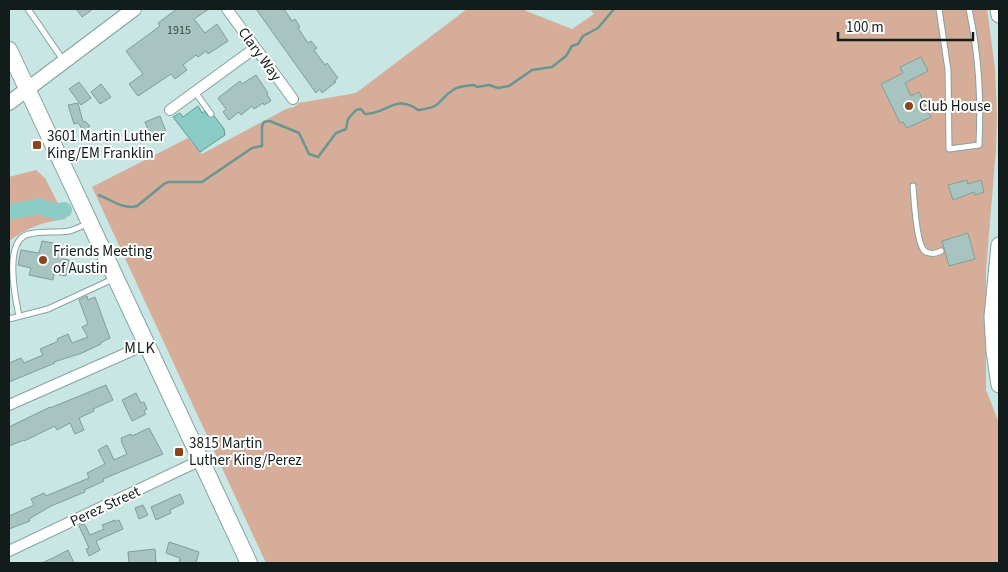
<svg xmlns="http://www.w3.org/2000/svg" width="1008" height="572" viewBox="0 0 1008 572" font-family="'Source Sans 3',sans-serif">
<rect width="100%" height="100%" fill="#c8e6e3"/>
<!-- green -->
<path fill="#d5ad99" d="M467 9H524L526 11 572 29 594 14 590 9H987L995 68 997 117 996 149 986 270V390L999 423V563H266L92 187 188 138 202 154 286 109 294 107 299 103 356 93Z
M36 170 45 178 66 219C43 222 28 227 9 241V177Z"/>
<!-- water -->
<path fill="#8bccc6" stroke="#669793" d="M198 106 202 113 205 111 208 116 212 113 224 129 225 135 200 152 173 117 180 113 183 117Z"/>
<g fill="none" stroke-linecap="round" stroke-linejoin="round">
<!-- stream -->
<path stroke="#669793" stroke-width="2.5" d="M99 195C111 200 124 210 137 206L164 184 168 182H202L252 148 262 146V126L264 122 270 121 299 133 309 154 318 157 336 133 346 129 348 119 356 110 361 109 365 114C386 115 395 93 418 110 444 107 436 101 453 90 459 86 468 86 474 85L477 87 489 85 498 88 509 86 532 70 552 67 566 56 572 46 578 44 583 36 598 28 614 9"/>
<!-- river -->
<path stroke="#8bccc6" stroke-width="16" d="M9 212 39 206 56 212 64 210"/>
</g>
<!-- building -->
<path fill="#a7c4c0" stroke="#819d9a" d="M76 9H93L82 17Z
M177 9H209L194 19 205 33 217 24 228 41 208 54 206 51 198 57 196 55 183 65 187 70 175 79 171 74 138 96 129 84 143 74 126 51 160 26 158 23Z
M256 9H284L292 21 295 19 300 27 298 28 308 43 311 41 317 48 314 50 325 65 327 63 338 78 334 81 336 82 322 93 320 89 316 93Z
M921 57 928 71 905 83 911 96 919 92 931 117 907 128 903 122 900 123 881 84 903 73 900 67Z
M256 75 268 93 267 94 271 101 264 105 263 103 254 109 252 106 241 115 239 112 229 120 223 112 226 109 218 98 240 81 242 84Z
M79 82 91 98 81 105 69 89Z
M101 84 111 97 100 104 91 92Z
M78 103 83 122 85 121 90 126 86 130V134L78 123 74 124 68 105Z
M160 116 166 132 151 137 145 122Z
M967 180 968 184 981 180 984 192 975 195 974 192 953 200 948 185Z
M968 233 975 259 949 266 942 241Z
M42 241 58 244 57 250 63 259 69 260 66 276 54 274 53 280 29 275 31 268 18 265 21 250 39 253Z
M87 296 88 300 95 297 110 338 100 343 101 344 82 353 54 362 55 363 9 382V363L21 358 24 363 43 355 40 349 54 343 58 341 57 339 68 334 72 343 88 337 82 327 88 324 79 300Z
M106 385 113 400 93 409 94 411 79 418 84 430 75 434 70 423 57 430 55 426 24 441V440L9 446V427L50 407V408Z
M136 393 141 403 144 402 147 409 144 411 146 414 132 421 122 400Z
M149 428 163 454 103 479 104 481 84 490 85 492 51 506 29 519 30 521 9 529V516L34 505 31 499 44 493 46 496 89 478 87 473 105 464 98 450 107 445 114 460 127 454 121 441H122L121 438 131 434 132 436Z
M180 494 184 503 170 510 171 513 156 520 151 507Z
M143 505 148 515 139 519 135 508Z
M115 520V522L119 520 123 529 96 541 100 550 89 556 86 549 89 548 79 526 84 523 90 535 104 529 102 525Z
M169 542 199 552 196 563H179L180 558 166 553Z
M155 549 156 563H129L128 552Z
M68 550 74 563H42L57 556Z"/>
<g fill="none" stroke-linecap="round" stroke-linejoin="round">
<!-- service casing -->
<g stroke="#86a29f" stroke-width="7">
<path id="service" d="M28 9 63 60
M939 9 948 70 949 149 979 145C981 97 979 56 969 9
M195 92 211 114
M913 186C914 199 916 239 923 249 927 255 936 254 941 251
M19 316C15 297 3 240 29 234 42 231 56 233 69 231 75 230 81 226 87 224
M9 319 48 309 113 279"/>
</g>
<!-- minor casing -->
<g stroke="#86a29f" stroke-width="12">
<path id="minor" d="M227 9 293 99
M170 110 255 48
M9 405 147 344
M9 551 201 460"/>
</g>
<!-- tertiary casing -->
<g stroke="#86a29f" stroke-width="16">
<path id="tertiary" d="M9 103 134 9"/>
</g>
<!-- secondary casing -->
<g stroke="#86a29f" stroke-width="17">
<path id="secondary" d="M998 9 999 15
M999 245 992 317 994 351 999 385"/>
</g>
<!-- primary casing -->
<g stroke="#86a29f" stroke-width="18">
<path id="primary" d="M9 50 249 563"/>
</g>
<!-- service -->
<use href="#service" stroke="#fff" stroke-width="5"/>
<!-- minor -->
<use href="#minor" stroke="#fff" stroke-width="10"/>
<!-- tertiary -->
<use href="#tertiary" stroke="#fff" stroke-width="14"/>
<!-- secondary -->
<use href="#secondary" stroke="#fff" stroke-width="15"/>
<!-- primary -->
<use href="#primary" stroke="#fff" stroke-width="16"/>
</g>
<!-- markers -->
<g fill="#8b451e" stroke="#fff" stroke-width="2">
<circle cx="909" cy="106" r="5"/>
<rect x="32" y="140" width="10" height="10" rx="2.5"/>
<circle cx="43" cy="260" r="5"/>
<rect x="174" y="447" width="10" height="10" rx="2.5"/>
</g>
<g text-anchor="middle" stroke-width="4" stroke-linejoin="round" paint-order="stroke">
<!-- number labels -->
<g font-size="12" fill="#364644">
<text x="179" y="34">1915</text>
</g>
<!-- street labels -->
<g font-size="15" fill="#111c1b" stroke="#fff">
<text transform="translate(260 54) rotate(54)" y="5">Clary Way</text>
<text transform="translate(105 506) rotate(-25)" y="5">Perez Street</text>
</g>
<!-- poi labels -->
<g font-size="15" fill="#111c1b" stroke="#fff" text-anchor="start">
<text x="919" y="111">Club House</text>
<text x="47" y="141">3601 Martin Luther<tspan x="47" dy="17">King/EM Franklin</tspan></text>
<text x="53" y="256">Friends Meeting<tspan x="53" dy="17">of Austin</tspan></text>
<text x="189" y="448">3815 Martin<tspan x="189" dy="17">Luther King/Perez</tspan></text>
</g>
<!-- neighbourhood labels -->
<g font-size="16" letter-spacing="1" fill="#111c1b" stroke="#fff">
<text x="140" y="353">MLK</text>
</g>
</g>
<!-- border -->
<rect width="1008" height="572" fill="none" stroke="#111c1b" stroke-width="20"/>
<!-- scale -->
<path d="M838 32v8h135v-8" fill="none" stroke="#111c1b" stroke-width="2.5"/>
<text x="846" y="32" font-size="15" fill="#111c1b" stroke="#ffffff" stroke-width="4" paint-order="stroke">100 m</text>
</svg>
